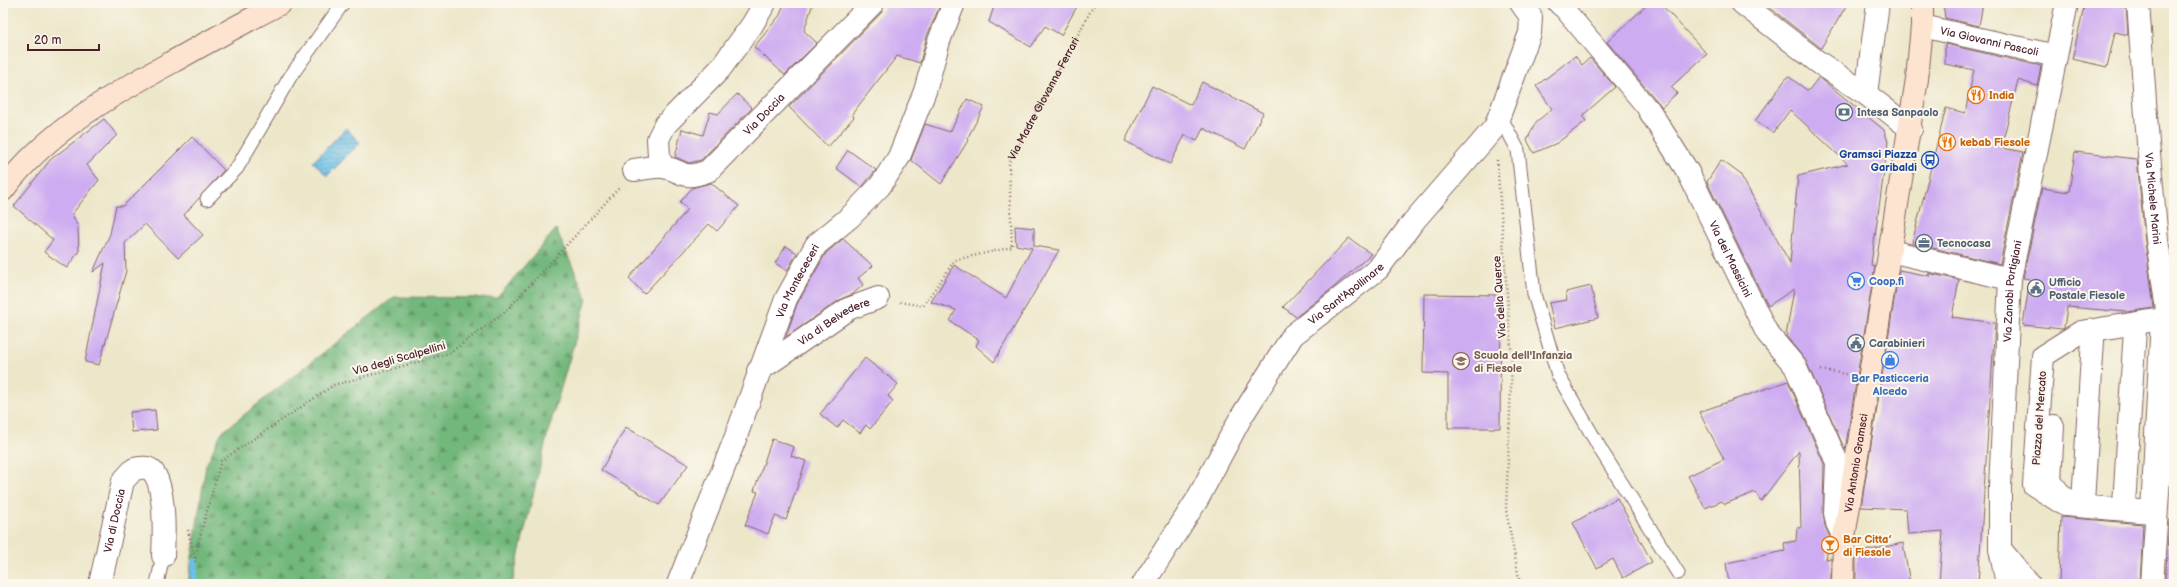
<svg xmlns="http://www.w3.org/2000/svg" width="2177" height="587" viewBox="0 0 2177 587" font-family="'Balsamiq Sans',sans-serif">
<defs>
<pattern id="forest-firs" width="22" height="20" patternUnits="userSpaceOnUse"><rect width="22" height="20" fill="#72b87c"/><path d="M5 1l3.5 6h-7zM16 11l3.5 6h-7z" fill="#609566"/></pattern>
<pattern id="water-rules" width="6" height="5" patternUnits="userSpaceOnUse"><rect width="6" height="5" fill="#6bc0e8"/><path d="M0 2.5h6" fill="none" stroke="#5a9bbc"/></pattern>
</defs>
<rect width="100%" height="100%" fill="#fbf7ec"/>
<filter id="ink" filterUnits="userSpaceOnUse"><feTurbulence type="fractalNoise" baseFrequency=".025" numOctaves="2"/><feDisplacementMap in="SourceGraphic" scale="8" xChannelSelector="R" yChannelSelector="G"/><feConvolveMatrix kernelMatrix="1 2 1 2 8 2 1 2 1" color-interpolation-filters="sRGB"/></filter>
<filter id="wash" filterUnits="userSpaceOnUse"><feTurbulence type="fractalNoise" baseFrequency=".012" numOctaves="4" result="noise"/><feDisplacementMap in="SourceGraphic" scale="16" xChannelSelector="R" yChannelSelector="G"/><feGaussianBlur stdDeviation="0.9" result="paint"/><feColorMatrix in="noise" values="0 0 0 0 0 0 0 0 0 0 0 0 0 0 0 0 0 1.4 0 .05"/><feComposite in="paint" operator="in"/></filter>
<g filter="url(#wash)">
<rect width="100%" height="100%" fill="#ede7ca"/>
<!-- forest -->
<path fill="url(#forest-firs)" stroke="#5e6c54" d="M556 229 587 299 548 432 512 584H188L206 465 221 433 394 297 497 298Z"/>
<!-- water -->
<path fill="url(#water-rules)" stroke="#5a708a" d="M346 128 360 143 327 176 313 162Z"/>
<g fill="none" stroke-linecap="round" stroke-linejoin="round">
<!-- stream -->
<path stroke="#6bc0e8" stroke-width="7" d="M194 584 195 562"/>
</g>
<g id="blocks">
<!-- building -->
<path fill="#cdacf1" d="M784 3H813L804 31 817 43 785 75 754 47 780 15Z
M885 3H941L927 36 920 63 897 56 852 114 854 117 828 147 789 107 882 12Z
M995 3H1079L1061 35 1045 26 1031 47 989 22Z
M1649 3H1660L1707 54 1671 87 1677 93 1662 107 1607 42Z
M1764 3H1848L1821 48Z
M1943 3H1983L1979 26 1945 18Z
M2085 3H2126L2128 35 2115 32 2107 67 2072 59Z
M1945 44 2041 66 2037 86 2018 80 2001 148 2023 152 2000 264 1912 243 1946 108 1965 113 1974 70 1945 64Z
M1575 56 1582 65 1590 58 1615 87 1582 116 1586 121 1557 143 1534 153 1527 140 1536 122 1552 109 1536 86Z
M1788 76 1808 91 1819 77 1884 130 1888 142 1871 265 1875 266 1845 450 1806 361 1786 336 1794 289 1768 306 1707 182 1721 160 1740 174 1790 263 1798 176 1848 164 1790 110 1773 133 1755 121Z
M1202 82 1263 113 1245 149 1203 128 1197 141 1185 135 1170 164 1125 141 1152 86 1191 105Z
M737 94 752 108 701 160 689 163 675 157 682 129 703 135 710 112 718 114Z
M967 99 984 107 967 139H969L941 184 911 160 925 124 950 132Z
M104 119 117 135 87 165 99 180 72 214 78 227 79 251 67 268 44 252 53 240 14 206 50 160Z
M192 137 224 170 184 215 203 235 178 258 145 224 125 243 126 271 99 365 85 362 105 263 93 272 110 234 116 206H123Z
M848 150 876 170 862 187 836 168Z
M2075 152 2137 159 2145 241 2154 308 2127 312 2067 307 2064 328 2062 329 2023 325 2030 279 2023 278 2042 188 2069 192Z
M711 183 739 206 717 231 709 224 644 294 629 278 688 209 680 202 692 188Z
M1015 226 1034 228V246L1059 250 994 362 976 346 979 340 950 321 956 310 931 302 954 265 1006 298 1032 248 1016 245Z
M1349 238 1371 254 1334 287 1296 317 1283 307Z
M843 239 873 266 858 278 863 285 853 294 841 299 786 337 797 304 826 253Z
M786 246 797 253 787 271 775 263Z
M1899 270 1930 276 1928 273 1959 280 1952 317 1995 323 1978 584H1939L1943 531 1908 534 1906 509 1861 507Z
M1591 286 1598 318 1555 328 1549 303 1567 300 1566 292Z
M1424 294 1501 295 1500 428H1448V374L1423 373Z
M865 358 898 384 888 396 893 401 870 429 866 425 860 433 843 420 837 428 820 414Z
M1788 381 1824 464 1823 513 1825 526 1830 538 1826 559 1831 558V584H1729L1726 563 1785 551 1784 543 1796 541 1797 528H1801L1799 451 1761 501 1755 492 1725 504 1722 501 1705 508 1688 476 1724 459 1699 412Z
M155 410 157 430 132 432 130 412Z
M626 427 688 465 659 505 601 470Z
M772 439 794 447 791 456 806 461 786 520 775 516 768 534 745 525 758 492 754 491Z
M1617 498 1652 562 1623 578 1613 559 1597 568 1573 523Z
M2061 517 2143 524 2140 584H2059Z
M2169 520H2174V584H2165Z
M1903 543 1910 584H1856V553Z"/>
</g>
</g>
<g filter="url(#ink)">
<use href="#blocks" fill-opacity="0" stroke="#836563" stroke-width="1"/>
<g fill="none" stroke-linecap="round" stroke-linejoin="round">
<!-- service casing -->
<g stroke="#836563" stroke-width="15">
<path id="service" d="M1500 116 1518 150 1534 294 1558 375 1602 452 1678 573
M207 199 237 168 290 77 343 3
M157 584 163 556"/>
</g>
<!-- pedestrian casing -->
<g stroke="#836563" stroke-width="22">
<path id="pedestrian" d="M1561 5 1649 110"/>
</g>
<!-- minor casing -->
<g stroke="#836563" stroke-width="24">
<g id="minor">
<path d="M1559 3 1561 5 1563 3"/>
<path d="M1742 3 1818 62 1866 94 1911 129"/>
<path id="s2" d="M2138 3 2148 143 2157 240 2169 324 2152 584"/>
<path id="s3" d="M1922 26 2056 56"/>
<path d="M1866 94 1878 3"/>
<path id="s4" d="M1649 110 1688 172 1767 333 1795 366 1837 462 1835 513 1837 523 1844 537"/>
<path d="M662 167 659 156 658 139 665 125 720 69 752 25 765 3"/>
<path id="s5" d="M634 170C643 169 655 166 663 167 686 171 680 181 708 171L873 3"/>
<path d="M1890 251 2010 279"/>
<path d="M2162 319 2152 512 2065 505 2034 485 2043 356 2081 332Z"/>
<path id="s6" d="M758 371 848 309 878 298"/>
<path d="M2053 426 2050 481 2063 498 2067 499"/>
<path d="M2083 502 2093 340"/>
<path d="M2124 505 2135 329"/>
<path d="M2001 550 2029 584"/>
<path id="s7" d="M100 584 123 481 134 469C140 468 147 466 152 471 166 485 164 537 163 556"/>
<path id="s8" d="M678 584 735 439 786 299 816 245 850 217 880 186 899 157 925 91 939 41 954 3"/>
<path id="s9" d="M1143 584 1197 500 1240 419 1293 335 1378 269 1413 222 1495 127 1530 33 1531 17 1521 3"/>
<path id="s10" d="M2007 584 2000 549V487L2010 279 2067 3"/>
</g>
</g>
<!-- secondary casing -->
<g stroke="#836563" stroke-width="24">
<g id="secondary">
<path d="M3 190C46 132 111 95 174 61 209 41 245 22 281 3"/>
<path id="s11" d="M1843 584 1844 537 1917 79 1922 26V3"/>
</g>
</g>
<!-- path -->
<g stroke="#836563" stroke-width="2.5" stroke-dasharray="1 3" stroke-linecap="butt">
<path d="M1130 3 1137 7 1141 3"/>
<path d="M1497 160 1512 361 1506 510 1520 584"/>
<path id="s1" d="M900 302 923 306 955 260 1012 247 1009 162 1095 3"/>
<path d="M1821 370 1846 374"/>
<path d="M188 530 195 559"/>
<path d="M195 562 200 536 221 461 334 385 450 353 506 311 619 188"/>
</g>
<!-- service -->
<use href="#service" stroke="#fff" stroke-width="13"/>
<!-- pedestrian -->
<use href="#pedestrian" stroke="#fff" stroke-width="20"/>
<!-- minor -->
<use href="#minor" stroke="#fff" stroke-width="22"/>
<!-- secondary -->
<use href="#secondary" stroke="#fde4d1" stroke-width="22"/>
</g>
</g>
<!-- icons -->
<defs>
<g id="restaurant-ring" transform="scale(0.9)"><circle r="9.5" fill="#fbf7ec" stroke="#e8710a" stroke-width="1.5"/><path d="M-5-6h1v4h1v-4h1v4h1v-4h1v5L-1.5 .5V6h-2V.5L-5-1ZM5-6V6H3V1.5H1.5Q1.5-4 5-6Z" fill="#e8710a"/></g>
<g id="bank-ring" transform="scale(0.9)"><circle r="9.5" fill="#fbf7ec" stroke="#5c6f8a" stroke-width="1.5"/><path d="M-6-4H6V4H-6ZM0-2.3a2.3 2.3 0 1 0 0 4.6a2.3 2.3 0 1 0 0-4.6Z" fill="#5c6f8a"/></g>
<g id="bus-ring" transform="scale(0.9)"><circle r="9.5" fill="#fbf7ec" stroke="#1a4fb4" stroke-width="1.5"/><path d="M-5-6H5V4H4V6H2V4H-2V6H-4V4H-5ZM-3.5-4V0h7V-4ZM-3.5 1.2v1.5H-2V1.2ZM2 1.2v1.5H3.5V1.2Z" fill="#1a4fb4"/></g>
<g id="office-ring" transform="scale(0.9)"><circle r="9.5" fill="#fbf7ec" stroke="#5c6f8a" stroke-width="1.5"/><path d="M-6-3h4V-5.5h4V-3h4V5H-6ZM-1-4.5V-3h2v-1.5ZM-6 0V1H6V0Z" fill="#5c6f8a"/></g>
<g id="supermarket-ring" transform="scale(0.9)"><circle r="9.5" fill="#fbf7ec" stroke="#3f7fe0" stroke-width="1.5"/><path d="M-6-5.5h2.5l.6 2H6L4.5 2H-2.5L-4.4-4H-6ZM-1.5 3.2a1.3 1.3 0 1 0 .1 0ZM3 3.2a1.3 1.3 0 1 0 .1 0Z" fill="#3f7fe0"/></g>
<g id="civic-ring" transform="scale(0.9)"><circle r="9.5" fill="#fbf7ec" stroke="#5c6f8a" stroke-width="1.5"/><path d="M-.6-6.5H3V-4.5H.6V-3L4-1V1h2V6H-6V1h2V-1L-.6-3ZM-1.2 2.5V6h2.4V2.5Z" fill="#5c6f8a"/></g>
<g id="shop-ring" transform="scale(0.9)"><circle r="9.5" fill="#fbf7ec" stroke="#3f7fe0" stroke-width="1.5"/><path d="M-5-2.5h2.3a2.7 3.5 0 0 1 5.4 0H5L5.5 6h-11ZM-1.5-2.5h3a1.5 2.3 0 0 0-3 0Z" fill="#3f7fe0"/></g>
<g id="school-ring" transform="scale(0.9)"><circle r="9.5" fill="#fbf7ec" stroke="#8d6e63" stroke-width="1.5"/><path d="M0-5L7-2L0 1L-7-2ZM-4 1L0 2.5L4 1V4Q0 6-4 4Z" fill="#8d6e63"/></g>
<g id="bar-ring" transform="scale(0.9)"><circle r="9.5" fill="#fbf7ec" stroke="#e8710a" stroke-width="1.5"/><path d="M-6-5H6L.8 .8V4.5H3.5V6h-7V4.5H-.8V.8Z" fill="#e8710a"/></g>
</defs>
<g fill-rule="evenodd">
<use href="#restaurant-ring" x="1976" y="95"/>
<use href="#bank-ring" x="1844" y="112"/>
<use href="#restaurant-ring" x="1947" y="142"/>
<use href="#bus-ring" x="1930" y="160"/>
<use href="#office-ring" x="1924" y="243"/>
<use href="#supermarket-ring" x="1856" y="281"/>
<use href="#civic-ring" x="2036" y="288"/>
<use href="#civic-ring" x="1856" y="343"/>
<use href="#shop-ring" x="1890" y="360"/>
<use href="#school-ring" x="1461" y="361"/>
<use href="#bar-ring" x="1830" y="545"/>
</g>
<g text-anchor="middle" stroke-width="4" stroke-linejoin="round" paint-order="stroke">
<!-- street labels -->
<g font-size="11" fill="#4a1f2b" stroke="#fbf7ec">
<text dy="4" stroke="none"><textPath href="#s3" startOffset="69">Via Giovanni Pascoli</textPath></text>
<text dy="4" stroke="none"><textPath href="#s1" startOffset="295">Via Madre Giovanna Ferrari</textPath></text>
<text dy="4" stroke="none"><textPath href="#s5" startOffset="156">Via Doccia</textPath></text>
<text dy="4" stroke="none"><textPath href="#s2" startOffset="196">Via Michele Marini</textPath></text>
<text dy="4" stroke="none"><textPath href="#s4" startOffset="170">Via dei Massicini</textPath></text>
<text dy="4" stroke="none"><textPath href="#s8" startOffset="326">Via Montececeri</textPath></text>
<text dy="4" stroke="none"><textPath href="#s10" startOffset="294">Via Zanobi Portigiani</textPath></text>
<text dy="4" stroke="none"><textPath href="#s9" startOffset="358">Via Sant'Apollinare</textPath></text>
<text transform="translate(1499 297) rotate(-94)" y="4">Via della Querce</text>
<text dy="4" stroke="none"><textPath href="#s6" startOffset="91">Via di Belvedere</textPath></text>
<text transform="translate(399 358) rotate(-16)" y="4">Via degli Scalpellini</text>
<text transform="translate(2039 418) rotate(-86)" y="4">Piazza del Mercato</text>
<text dy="4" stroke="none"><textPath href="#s11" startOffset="122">Via Antonio Gramsci</textPath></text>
<text dy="4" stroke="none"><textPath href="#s7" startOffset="65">Via di Doccia</textPath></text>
</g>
<!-- food labels -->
<g font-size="11" font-weight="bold" fill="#c56008" stroke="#fbf7ec" text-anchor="start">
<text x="1989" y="99">India</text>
<text x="1960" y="146">kebab Fiesole</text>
<text x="1843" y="543">Bar Citta’<tspan x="1843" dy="13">di Fiesole</tspan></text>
</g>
<!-- service labels -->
<g font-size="11" font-weight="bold" fill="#4e5e75" stroke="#fbf7ec" text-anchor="start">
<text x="1857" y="116">Intesa Sanpaolo</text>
<text x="1937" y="247">Tecnocasa</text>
<text x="2049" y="286">Ufficio<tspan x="2049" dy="13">Postale Fiesole</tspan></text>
<text x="1869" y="347">Carabinieri</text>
</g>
<!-- transit labels -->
<g font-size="11" font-weight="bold" fill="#164399" stroke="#fbf7ec" text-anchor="end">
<text x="1917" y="158">Gramsci Piazza<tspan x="1917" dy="13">Garibaldi</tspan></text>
</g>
<!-- shop labels -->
<g font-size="11" font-weight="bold" fill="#366cbe" stroke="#fbf7ec" text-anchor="start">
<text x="1869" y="285">Coop.fi</text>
<text x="1890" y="382" text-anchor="middle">Bar Pasticceria<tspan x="1890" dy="13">Alcedo</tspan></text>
</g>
<!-- education labels -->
<g font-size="11" font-weight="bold" fill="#785e54" stroke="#fbf7ec" text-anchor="start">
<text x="1474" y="359">Scuola dell'Infanzia<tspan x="1474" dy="13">di Fiesole</tspan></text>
</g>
</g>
<!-- margin -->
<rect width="2177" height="587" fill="none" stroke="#fbf7ec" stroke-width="16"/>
<!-- scale -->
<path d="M28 44v6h71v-6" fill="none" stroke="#4a1f2b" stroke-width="2"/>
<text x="34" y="44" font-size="12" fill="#4a1f2b" stroke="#fbf7ec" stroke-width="3" paint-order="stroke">20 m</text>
</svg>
